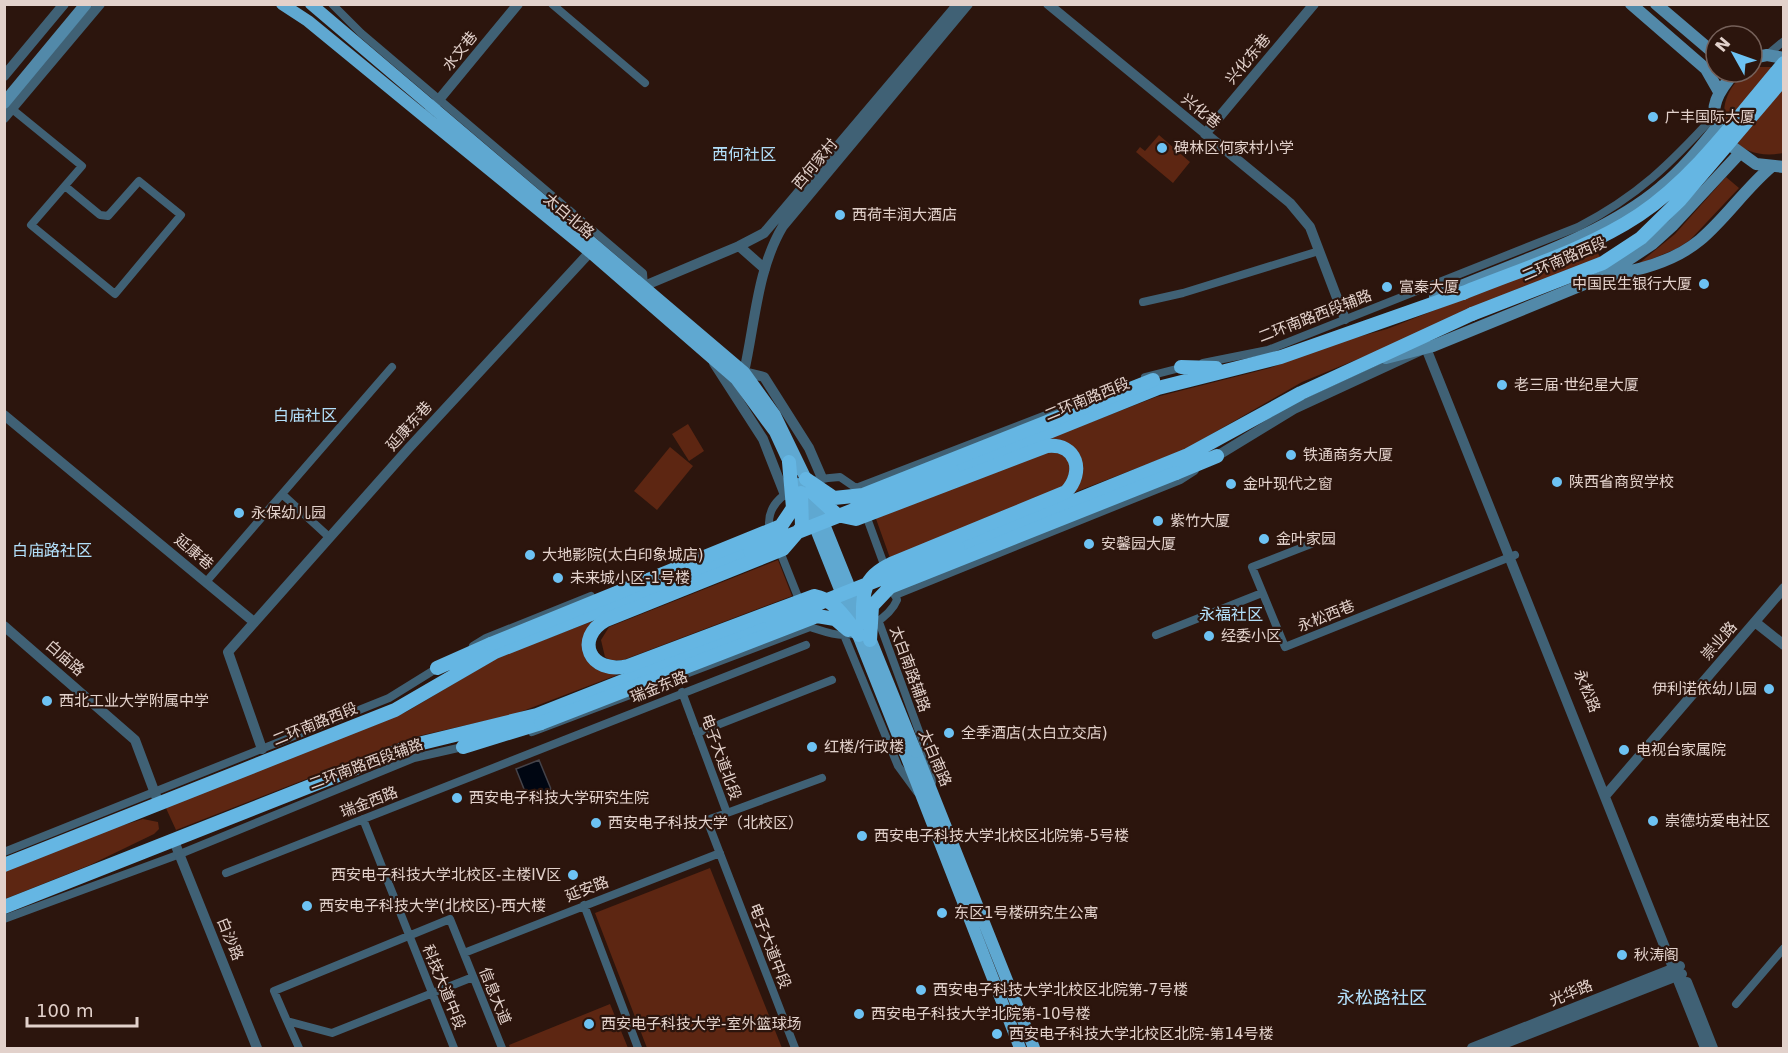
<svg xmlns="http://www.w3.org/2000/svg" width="1788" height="1053" viewBox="0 0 1788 1053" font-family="'DejaVu Sans','Noto Sans SC',sans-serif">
<rect width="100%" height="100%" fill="#2c150d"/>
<!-- green -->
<path fill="#5d2612" d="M1758 67H1773L1783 70V153C1719 166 1702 90 1758 67Z
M1159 135 1190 162 1173 183 1136 152 1140 147 1145 151Z
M1726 177 1739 188 1690 240 1676 249 1637 265 1675 234Z
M1595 247 1600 257 1572 271 1302 382 1184 450 1070 494 1080 482 1066 443 1050 438 1156 397 1270 368 1336 343 1387 329Z
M688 424 704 451 689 461 672 434Z
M670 447 693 466 657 510 634 491Z
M1049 450 1058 451 1071 460 1072 474 1060 490 890 558 875 516Z
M778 560 792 596 623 660H610L605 657 601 640 609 627Z
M593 621 587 632 606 672 617 675 515 714 414 737 176 830 165 806 406 712 499 657Z
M143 819 158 822 159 829 154 834 90 865 5 899V870L95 834Z
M710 868 782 1048H647L595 913Z
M610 1004 628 1048H510L509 1045Z"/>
<!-- water -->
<path fill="#000612" stroke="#44434a" stroke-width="1.5" d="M539 760 551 789 528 799 516 769Z"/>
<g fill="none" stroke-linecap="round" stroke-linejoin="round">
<!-- minor -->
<path stroke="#406175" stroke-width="8" d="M332 4 361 33 643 273 644 286
M552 4 645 83
M1767 55 1784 41
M12 109 82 166 31 225 115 294 181 215 139 181 108 216 100 215 65 186
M1143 302 1183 293 1319 251
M1203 363 1268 350 1578 227C1638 196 1670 164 1715 115
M1145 377 1184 367
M840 477 856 488 897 600C890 617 861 635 843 635 832 635 820 630 810 627L769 524C768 492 813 478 840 477Z
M856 488 1077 403
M329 537 282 494 392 367
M1311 544 1252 567 1285 647 1515 555
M206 582 282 494
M879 622 928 756 932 782
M844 635 898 766 917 792
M1156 635 1262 593
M473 646 486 638 591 596
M682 692 727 813 707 820 795 1048
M532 732 810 627
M697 733 832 680
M727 813 822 778
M363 819 454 1048
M4 852 389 698 439 667
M226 873 806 645
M584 905 638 1048
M4 919 180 854 414 758 467 746
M464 953 720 853
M473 977 332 1033 287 1021 274 991 450 919 502 1048
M1736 1004 1784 948
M287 1021 299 1048"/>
<!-- tertiary -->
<path stroke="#406175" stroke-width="10" d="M1048 4 1290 203 1310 227 1345 319
M4 76 64 4
M428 113 518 4
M4 118 100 4
M1205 134 1314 4
M739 246 765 269
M644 286 739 246 764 233 958 4
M714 363 763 439 785 495
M4 415 254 622
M1212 459 1294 409 1426 348 1705 1048
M822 478 809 448 764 377 744 372C755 324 757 269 783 226L968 4
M895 594 1180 479 1194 470
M1755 622 1784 645
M4 626 135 740 159 804
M262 749 228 652 408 449 590 252
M1605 796 1784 588
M174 841 257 1048
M1687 982 1713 1048
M1472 1048 1680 966
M1493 1048 1682 974"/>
<!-- secondary -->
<path stroke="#5289a9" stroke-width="12" d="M1631 4 1706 69 1718 90
M1656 4 1716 55
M1752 58 1767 55 1784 58
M4 103 86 4
M1721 132C1705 110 1720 89 1735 72
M1734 148 1756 164 1784 167
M1611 275C1641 270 1676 260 1700 240 1726 218 1745 189 1771 167
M1425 288 1448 289
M1435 297C1507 265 1601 238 1661 187 1682 170 1700 148 1717 127
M1386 358 1433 346 1604 276 1652 244 1673 225 1739 154"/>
<!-- primary -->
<path stroke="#5fa8d1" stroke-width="12" d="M282 4 308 21 425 117 590 252 736 379 775 432 793 471
M311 4 744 372 775 415 806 479
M916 752 1034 1048
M905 753 1020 1048"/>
<!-- trunk -->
<path stroke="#65b6e3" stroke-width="14" d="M1181 367 1216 368
M952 471 1158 388 1281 357 1463 293
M1176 473 1217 456
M958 548 1188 455 1301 393 1472 314
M437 668 491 644
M463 747 541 723
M4 865 395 710 495 652 750 551
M4 907 414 745 537 715 772 622"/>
<!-- primary-bridge -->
<path stroke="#5fa8d1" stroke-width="12" d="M798 484 905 753
M811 492 916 752"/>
<!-- trunk-bridge -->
<path stroke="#65b6e3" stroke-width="14" d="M1463 293C1522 269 1586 250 1639 215 1697 176 1739 115 1784 63
M1472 314 1603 263 1641 238 1680 200 1784 78
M806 479 834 498 863 495 1153 380
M811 491 837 515 856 519 1047 446C1077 443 1085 472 1066 492L891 564C863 577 862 593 863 622
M801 493 802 527 783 549 606 620C574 638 589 675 628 666L814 596C836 600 845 619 859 635
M750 551 952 471
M772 622 958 548
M870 640 872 606 890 587 1176 473
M491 644 781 526 793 508 789 462
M541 723 817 616 835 619 848 630"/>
</g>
<!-- markers -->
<g fill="#6dc2f3" stroke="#2c150d" stroke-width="2">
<circle cx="1653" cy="117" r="6"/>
<circle cx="1162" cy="148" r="6"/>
<circle cx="840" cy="215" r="6"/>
<circle cx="1704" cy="284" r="6"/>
<circle cx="1387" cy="287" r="6"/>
<circle cx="1502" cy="385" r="6"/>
<circle cx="1291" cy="455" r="6"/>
<circle cx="1557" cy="482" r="6"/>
<circle cx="1231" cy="484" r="6"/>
<circle cx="239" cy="513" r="6"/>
<circle cx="1158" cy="521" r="6"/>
<circle cx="1264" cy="539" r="6"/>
<circle cx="1089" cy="544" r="6"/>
<circle cx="530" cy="555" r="6"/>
<circle cx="558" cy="578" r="6"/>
<circle cx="1209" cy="636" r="6"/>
<circle cx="1769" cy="689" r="6"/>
<circle cx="47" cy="701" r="6"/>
<circle cx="949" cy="733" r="6"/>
<circle cx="812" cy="747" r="6"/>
<circle cx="1624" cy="750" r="6"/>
<circle cx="457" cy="798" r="6"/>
<circle cx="1653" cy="821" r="6"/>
<circle cx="596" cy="823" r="6"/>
<circle cx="862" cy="836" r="6"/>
<circle cx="573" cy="875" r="6"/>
<circle cx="307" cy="906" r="6"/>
<circle cx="942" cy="913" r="6"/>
<circle cx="1622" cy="955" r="6"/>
<circle cx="921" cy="990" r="6"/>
<circle cx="859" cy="1014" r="6"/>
<circle cx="589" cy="1024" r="6"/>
<circle cx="997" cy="1034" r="6"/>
</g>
<g text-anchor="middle" stroke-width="4.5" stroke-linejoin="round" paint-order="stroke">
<!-- street labels -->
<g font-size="15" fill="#e2d1cb" stroke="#2c150d">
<text transform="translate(460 51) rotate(-51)" y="5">水文巷</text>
<text transform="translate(1248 59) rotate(-50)" y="5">兴化东巷</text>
<text transform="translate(1201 111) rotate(39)" y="5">兴化巷</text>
<text transform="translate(815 164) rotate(-50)" y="5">西何家村</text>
<text transform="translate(569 216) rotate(40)" y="5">太白北路</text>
<text transform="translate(1564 259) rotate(-23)" y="5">二环南路西段</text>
<text transform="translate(1315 316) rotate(-21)" y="5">二环南路西段辅路</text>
<text transform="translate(1087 399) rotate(-22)" y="5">二环南路西段</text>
<text transform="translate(409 426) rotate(-48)" y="5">延康东巷</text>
<text transform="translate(194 552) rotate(40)" y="5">延康巷</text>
<text transform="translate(1326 616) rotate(-22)" y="5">永松西巷</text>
<text transform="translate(1719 641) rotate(-49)" y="5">崇业路</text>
<text transform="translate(65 658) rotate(41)" y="5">白庙路</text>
<text transform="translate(910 669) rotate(70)" y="5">太白南路辅路</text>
<text transform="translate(659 687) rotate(-22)" y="5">瑞金东路</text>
<text transform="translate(1587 691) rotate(68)" y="5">永松路</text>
<text transform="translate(315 724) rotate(-22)" y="5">二环南路西段</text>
<text transform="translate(721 757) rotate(70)" y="5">电子大道北段</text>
<text transform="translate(935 758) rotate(67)" y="5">太白南路</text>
<text transform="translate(366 764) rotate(-20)" y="5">二环南路西段辅路</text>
<text transform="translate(369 802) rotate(-21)" y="5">瑞金西路</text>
<text transform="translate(587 889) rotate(-21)" y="5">延安路</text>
<text transform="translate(230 939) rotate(68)" y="5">白沙路</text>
<text transform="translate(770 946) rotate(69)" y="5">电子大道中段</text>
<text transform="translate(444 987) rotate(68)" y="5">科技大道中段</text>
<text transform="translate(1571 993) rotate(-22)" y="5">光华路</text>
<text transform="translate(495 996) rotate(68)" y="5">信息大道</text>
</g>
<!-- poi labels -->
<g font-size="15" fill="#e2d1cb" stroke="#2c150d" text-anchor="start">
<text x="1665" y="122">广丰国际大厦</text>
<text x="1174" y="153">碑林区何家村小学</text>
<text x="852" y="220">西荷丰润大酒店</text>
<text x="1692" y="289" text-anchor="end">中国民生银行大厦</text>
<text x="1399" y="292">富秦大厦</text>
<text x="1514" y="390">老三届·世纪星大厦</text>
<text x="1303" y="460">铁通商务大厦</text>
<text x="1569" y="487">陕西省商贸学校</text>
<text x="1243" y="489">金叶现代之窗</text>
<text x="251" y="518">永保幼儿园</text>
<text x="1170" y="526">紫竹大厦</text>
<text x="1276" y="544">金叶家园</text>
<text x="1101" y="549">安馨园大厦</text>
<text x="542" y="560">大地影院(太白印象城店)</text>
<text x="570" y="583">未来城小区-1号楼</text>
<text x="1221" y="641">经委小区</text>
<text x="1757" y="694" text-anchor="end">伊利诺依幼儿园</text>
<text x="59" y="706">西北工业大学附属中学</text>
<text x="961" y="738">全季酒店(太白立交店)</text>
<text x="824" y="752">红楼/行政楼</text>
<text x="1636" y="755">电视台家属院</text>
<text x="469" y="803">西安电子科技大学研究生院</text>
<text x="1665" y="826">崇德坊爱电社区</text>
<text x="608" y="828">西安电子科技大学（北校区）</text>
<text x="874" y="841">西安电子科技大学北校区北院第-5号楼</text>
<text x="561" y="880" text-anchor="end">西安电子科技大学北校区-主楼IV区</text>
<text x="319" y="911">西安电子科技大学(北校区)-西大楼</text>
<text x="954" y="918">东区1号楼研究生公寓</text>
<text x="1634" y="960">秋涛阁</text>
<text x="933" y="995">西安电子科技大学北校区北院第-7号楼</text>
<text x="871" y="1019">西安电子科技大学北院第-10号楼</text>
<text x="601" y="1029">西安电子科技大学-室外篮球场</text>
<text x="1009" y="1039">西安电子科技大学北校区北院-第14号楼</text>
</g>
<!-- neighbourhood labels -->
<g font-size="16" fill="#b3e0fb" stroke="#2c150d">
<text x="744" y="160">西何社区</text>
<text x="305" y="421">白庙社区</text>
<text x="52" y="556">白庙路社区</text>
<text x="1231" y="620">永福社区</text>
</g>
<!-- quarter labels -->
<g font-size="18" fill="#b3e0fb" stroke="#2c150d">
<text x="1382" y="1004">永松路社区</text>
</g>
</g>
<!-- border -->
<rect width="1788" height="1053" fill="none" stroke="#e2d1cb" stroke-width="12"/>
<!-- north arrow -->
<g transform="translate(1734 54) rotate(310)"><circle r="28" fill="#2c150d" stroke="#756059" stroke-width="1.5"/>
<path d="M0-4.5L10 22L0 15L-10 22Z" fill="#6dc2f3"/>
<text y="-9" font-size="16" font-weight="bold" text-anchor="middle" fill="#e2d1cb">N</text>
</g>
<!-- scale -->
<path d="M27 1017v9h110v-9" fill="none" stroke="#e2d1cb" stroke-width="3"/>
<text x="36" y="1017" font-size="18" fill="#e2d1cb" stroke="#2c150d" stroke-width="4.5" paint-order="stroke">100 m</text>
</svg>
